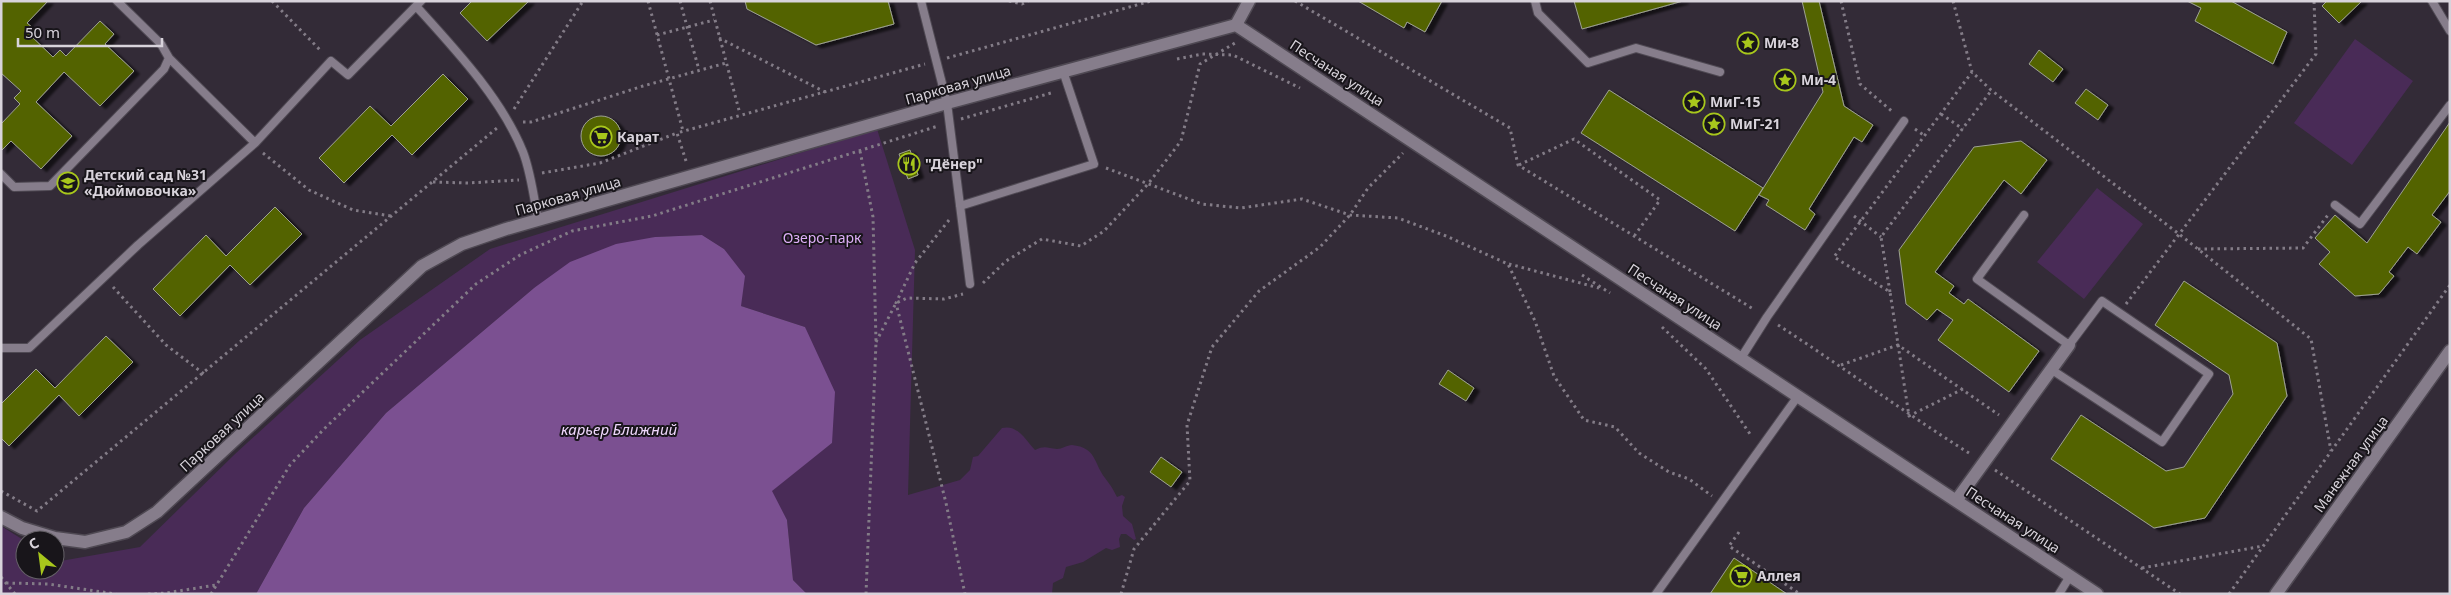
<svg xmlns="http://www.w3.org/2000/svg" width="2451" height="595" viewBox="0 0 2451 595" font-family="'Noto Sans',sans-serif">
<defs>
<filter id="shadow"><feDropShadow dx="5.5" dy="3" stdDeviation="1" flood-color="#0009"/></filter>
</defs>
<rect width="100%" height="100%" fill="#332b37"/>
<!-- green -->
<path fill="#492b57" d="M2355 39 2413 81 2352 165 2294 123Z
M877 129 915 250 908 495 960 480 970 470 973 457 978 456 1002 428C1018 424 1026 441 1035 450 1045 445 1047 448 1057 449 1062 449 1067 445 1072 445 1097 448 1093 462 1105 478 1111 486 1112 487 1117 497L1122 495 1125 497 1122 506 1123 516 1132 524 1136 539 1134 540 1126 534H1121L1119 539 1120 547 1112 550 1106 548 1083 562 1066 567 1063 578 1053 583 1052 594H807L793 580 787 520 771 491 832 443 805 327 741 306 724 249 702 235 655 237 534 288 386 413 304 508 256 594H1V526L25 541V570H55V562L140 547 235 454 360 340 490 249Z
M2097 188 2143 224 2084 299 2037 262Z"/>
<!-- water -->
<path fill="#7b5091" d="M702 235 724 249 745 276 741 306 805 327 835 392 832 443 772 491 787 520 793 580 807 594H256L304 508 386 413 534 288 570 262 616 244 655 237Z"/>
<!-- building -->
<path fill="#526303" stroke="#9ea292" filter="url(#shadow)" d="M1 1H48L27 23 34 29 29 34 53 57 60 50 66 56 100 21 114 34 105 44 134 71 100 106 64 72 36 102 72 136 41 169 11 141 1 151V124L20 104 14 98 21 91 1 73Z
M472 1H529L487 41 460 13Z
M745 1H888L894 24 816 45 747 9Z
M1358 1H1442L1425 32 1407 22 1404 28Z
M1574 1H1683L1582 29Z
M1802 1H1819L1844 106 1873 125 1862 142 1854 137 1809 209 1815 214 1805 230 1766 205 1769 200 1759 195 1823 92Z
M2187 1H2231L2287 32 2273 64 2195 21 2201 8Z
M2327 1H2362L2339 23 2322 6Z
M2039 50 2063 69 2053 82 2029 64Z
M443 74 468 99 412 155 392 135 344 183 319 158 370 106 391 126Z
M2086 89 2108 105 2098 120 2075 103Z
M1609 90 1763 188 1735 231 1581 133Z
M581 136a20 20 0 1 1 40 0a20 20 0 1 1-40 0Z
M2450 122V191L2432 215 2441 222 2417 254 2408 247 2389 272 2394 276 2379 294 2355 296 2319 264 2330 252 2315 238 2335 215 2367 243Z
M2021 141 2047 160 2021 194 2004 180 1935 272 1954 286 1949 293 1964 304 1968 299 2039 351 2009 392 1938 340 1953 320 1937 309 1927 320 1906 304 1899 250 1974 147Z
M910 150 918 175 908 179 899 154Z
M275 207 302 234 250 285 230 265 180 316 153 289 206 235 226 256Z
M2184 281 2277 343 2287 396 2205 518 2154 528 2051 459 2081 415 2166 471 2184 467 2233 394 2229 375 2155 325Z
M106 336 133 362 79 416 59 395 9 446 1 438V404L36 369 55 388Z
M1448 370 1474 388 1466 401 1439 384Z
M1161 457 1182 472 1171 487 1150 472Z
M1734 558 1787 594H1710Z"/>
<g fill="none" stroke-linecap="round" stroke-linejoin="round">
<!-- lane casing -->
<g stroke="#4f4953" stroke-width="10">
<path id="lane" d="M921 1 947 103 970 284
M1535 1 1538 13 1588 63 1636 48 1720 72
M2432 1 2450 31
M416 6C454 48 502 99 523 152 531 173 534 198 538 220
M169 58 255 143
M1 174 14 187 50 186 164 69 169 58 161 44 117 1
M2335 205 2360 224 2450 105
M960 206 1094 164 1063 71
M2024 215 1977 279 2069 345 2102 301 2209 374 2162 442 2052 370
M1 348H29L138 245 255 143 331 61 348 75 421 1
M1741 358 1767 317 1904 121
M1656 594 1798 396
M2059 594 2070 576"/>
</g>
<!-- street casing -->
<g stroke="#4f4953" stroke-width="15">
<path id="street" d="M1236 25 2097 594
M1236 25 1249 1
M1956 501 2069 345
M1 517 22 528 55 538 85 542 126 532 157 512 422 266 462 244 506 229 947 103 1236 25
M2276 594 2450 351"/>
</g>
<!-- path -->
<path stroke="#837c87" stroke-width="3" stroke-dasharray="2.5 4" stroke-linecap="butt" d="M272 1 322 52
M648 1 683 131
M680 1 699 70
M710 1 740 114
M1009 1 1022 4 1028 1
M1295 1 1510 128 1518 165 1755 310
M1841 1 1860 84 1894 113
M1953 1 1972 72 1991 90 2179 234 2311 339 2331 451
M657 35 714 20
M719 38 825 92
M947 58 1151 1
M1177 59 1202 54 1233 55 1300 88
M514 109 583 1
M1941 114 1963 129
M961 119 1051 93
M523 122H531L643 86 726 63
M1915 129 1925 136
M860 151 873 217 876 342 866 594
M263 153 309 190 353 210 391 216
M686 161 677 133 925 64
M1519 165 1574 139 1660 200 1635 235
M1106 168 1202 204 1241 208 1302 199 1350 215 1398 218 1446 236 1508 264 1535 321 1554 376 1584 420 1615 427 1639 453 1669 472 1689 479 1712 496
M542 173 600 163 677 133
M433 182 468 183 519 180
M1854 216 1881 237
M949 220 915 263 896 303 946 503 965 594
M2198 249 2303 248 2328 215
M1509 264 1599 288
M1582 275 1610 293
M983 283 1006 261 1042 239 1081 246 1104 231 1148 184 1181 141 1200 64 1235 43
M113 287 166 345 204 374
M1890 292 1881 237 1991 91
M2126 304 2316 54 2314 1
M1778 325C1843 367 1905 413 1972 455
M1662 327 1706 369 1752 437
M876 342 896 303 907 298 944 299 963 294
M1841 365 1898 345 1999 415
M1963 389 1909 416 1890 292 1834 257 1972 72
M1995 470 2180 594
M1 491 37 511 497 128
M1739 532 1729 546 1800 594
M2142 568 2263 546
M1 577 15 594
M6 583 48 584 116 594
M148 594 166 593 216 585
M211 594 290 465 324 429 476 284 520 255 572 231 652 216 938 126
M1121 594 1134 549 1190 481 1187 425 1212 347 1259 291 1320 247 1350 215 1368 188 1403 153
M2229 594 2450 285"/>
<!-- lane -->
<use href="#lane" stroke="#867d8b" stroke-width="8"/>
<!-- street -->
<use href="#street" stroke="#867d8b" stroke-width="12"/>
</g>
<!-- icons -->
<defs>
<g id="sight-ring" transform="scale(1.125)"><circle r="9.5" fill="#18151a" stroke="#a8c71c" stroke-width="1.5"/><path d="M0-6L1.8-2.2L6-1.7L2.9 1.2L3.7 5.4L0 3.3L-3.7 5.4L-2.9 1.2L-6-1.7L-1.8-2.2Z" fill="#a8c71c"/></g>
<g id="supermarket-ring" transform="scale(1.125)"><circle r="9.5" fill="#18151a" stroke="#a8c71c" stroke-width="1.5"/><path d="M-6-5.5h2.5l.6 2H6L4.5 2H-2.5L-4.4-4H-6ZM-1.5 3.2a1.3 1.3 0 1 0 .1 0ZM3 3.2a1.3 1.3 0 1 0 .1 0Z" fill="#a8c71c"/></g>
<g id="restaurant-ring" transform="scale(1.125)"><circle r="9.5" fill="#18151a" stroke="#a8c71c" stroke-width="1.5"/><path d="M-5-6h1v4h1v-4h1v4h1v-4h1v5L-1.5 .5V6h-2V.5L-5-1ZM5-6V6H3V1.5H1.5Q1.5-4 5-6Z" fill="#a8c71c"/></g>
<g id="school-ring" transform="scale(1.125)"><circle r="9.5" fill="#18151a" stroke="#a8c71c" stroke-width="1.5"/><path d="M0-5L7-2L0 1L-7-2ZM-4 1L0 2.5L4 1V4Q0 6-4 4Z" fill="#a8c71c"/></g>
</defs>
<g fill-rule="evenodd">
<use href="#sight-ring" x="1748" y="43"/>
<use href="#sight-ring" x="1785" y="80"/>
<use href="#sight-ring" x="1694" y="102"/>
<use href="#sight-ring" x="1714" y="124"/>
<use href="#supermarket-ring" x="601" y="137"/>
<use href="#restaurant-ring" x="909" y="164"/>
<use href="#school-ring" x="68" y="183"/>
<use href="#supermarket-ring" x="1741" y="576"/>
</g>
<g text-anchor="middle" stroke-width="4" stroke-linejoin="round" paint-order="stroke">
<!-- poi labels -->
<g font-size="14" font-weight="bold" fill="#d8d3db" stroke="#18151a" text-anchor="start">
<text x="1764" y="48">Ми-8</text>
<text x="1801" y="85">Ми-4</text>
<text x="1710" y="107">МиГ-15</text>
<text x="1730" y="129">МиГ-21</text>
<text x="617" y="142">Карат</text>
<text x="925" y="169">"Дёнер"</text>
<text x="84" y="180">Детский сад №31<tspan x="84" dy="16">«Дюймовочка»</tspan></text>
<text x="1757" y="581">Аллея</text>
</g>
<!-- street labels -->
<g font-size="14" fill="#d8d3db" stroke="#18151a">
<text transform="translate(1337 73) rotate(33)" y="5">Песчаная улица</text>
<text transform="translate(958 85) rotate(-16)" y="5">Парковая улица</text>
<text transform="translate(568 196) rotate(-16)" y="5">Парковая улица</text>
<text transform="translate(1675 297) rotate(33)" y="5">Песчаная улица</text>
<text transform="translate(222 432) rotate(-43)" y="5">Парковая улица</text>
<text transform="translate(2351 464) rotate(-54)" y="5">Манежная улица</text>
<text transform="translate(2013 520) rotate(33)" y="5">Песчаная улица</text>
</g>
<!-- park labels -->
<g font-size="14" fill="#deaff8" stroke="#18151a">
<text x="822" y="243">Озеро-парк</text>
</g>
<!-- water labels -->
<g font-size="15" font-style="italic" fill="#efd7fc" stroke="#18151a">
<text x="619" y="435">карьер Ближний</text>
</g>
</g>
<!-- border -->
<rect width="2451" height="595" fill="none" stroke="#d8d3db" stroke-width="5"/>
<!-- north arrow -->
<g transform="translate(40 555) rotate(331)"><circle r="24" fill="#18151a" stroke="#656167"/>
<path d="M0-4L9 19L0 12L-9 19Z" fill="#a8c71c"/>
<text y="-8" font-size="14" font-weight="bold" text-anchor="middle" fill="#d8d3db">С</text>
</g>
<!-- scale -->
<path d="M18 38v8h144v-8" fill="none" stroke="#d8d3db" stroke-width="2.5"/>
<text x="25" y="38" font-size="15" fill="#d8d3db" stroke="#18151a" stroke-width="4" paint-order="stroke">50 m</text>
</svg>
